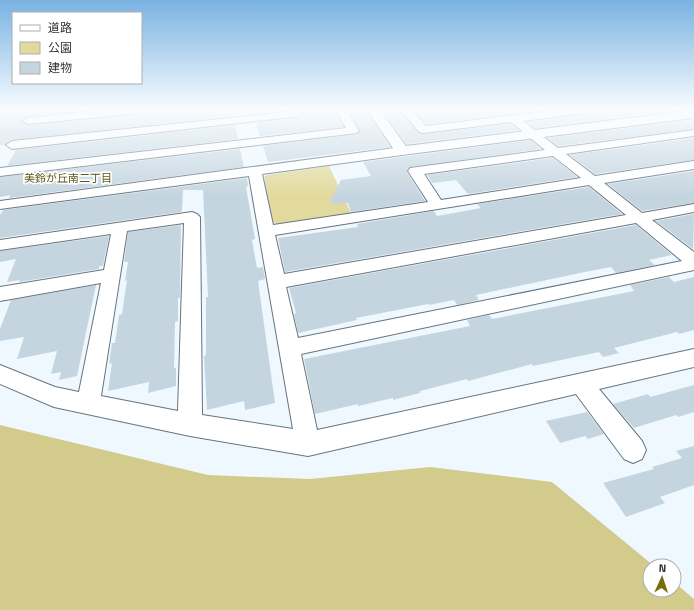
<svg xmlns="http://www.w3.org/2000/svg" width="694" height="610" viewBox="0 0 694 610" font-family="'Titillium Web','Noto Sans JP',sans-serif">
<rect width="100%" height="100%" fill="#eff8ff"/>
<!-- green -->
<path fill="#e2da9d" d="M329 166 352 215 281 226 273 222 264 177 267 175Z"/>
<!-- forest -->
<path fill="#d3cb8b" d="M0 425 208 475 310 479 430 467 552 482 654 566H650V590H674V582L694 599V610H0Z"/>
<!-- building -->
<path fill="#c5d5df" d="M0 110H84L28 117 21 120 28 125 171 110H216V114L233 113V116L12 140 5 145H0Z
M298 110H335L344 127 260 136 256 123 300 117 302 114Z
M349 110H366L390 147 268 162 263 146 358 134 360 130Z
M382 110H400L418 133 423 134 511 124 519 130 407 144Z
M414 110H534L535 111 427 124Z
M617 110H678L535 128 527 122Z
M694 120V129L558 146 548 138Z
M235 125 238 139 7 166 16 150Z
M694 138V160L595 174 570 155Z
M531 140 541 149 410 167 407 172 425 201 351 212 348 203 329 204 341 180 371 176 363 162Z
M240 149 244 167 9 198 10 195 0 197V177Z
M553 158 577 177 468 194 456 180 432 183 427 175Z
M694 171V203L642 211 608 184Z
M247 178 248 186 246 187 255 239 252 240 257 268 263 267 265 279 258 281 275 403 245 410 244 401 207 410 204 356 206 355V297H208L203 190H183L182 210 181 212 0 238V215L3 210Z
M589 187 622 214 285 272 278 238 358 227 357 224 434 211 437 216 481 208 477 204Z
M694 214 693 249 656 221Z
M181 225 180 298H178V321L175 322 174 368H176V386L148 393 149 382 108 391 112 363 109 364 112 343H115L119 315 122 314 127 280 125 281 128 262H124L128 232Z
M636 225 672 255 649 260 655 265 616 273 611 267 585 272 476 295 479 300 457 305 454 300 429 305 428 304 356 318 357 320 298 333 294 314 296 313 289 288Z
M109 236 103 266H99V269L19 282 20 280 7 282 16 259 0 262V251Z
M669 277 674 282 694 277V330L679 334 677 332 614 348 619 353 603 357 599 352 533 366 532 364 468 381 467 379 420 391V393L393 400V398L358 406V404L315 414 304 359 470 326 467 320 489 315 492 319 634 291 630 285Z
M96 285 77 376 59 380 61 372 51 374 57 351 17 359 24 337 0 341V329L11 300Z
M694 385V412L678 417 676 415 634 428 613 404 648 394 650 397Z
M587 412 604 434 588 439 585 436 560 443 546 421Z
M694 446V485L660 497 665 503 626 517 603 483 654 469 652 467 682 458 676 451Z"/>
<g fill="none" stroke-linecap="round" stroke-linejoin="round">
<!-- street casing -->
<g stroke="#67757e" stroke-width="2">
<path id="street" d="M102 110H143L138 113 28 124 22 121 28 118Z
M336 110H347L359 131 357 133 0 176V168L346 128Z
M401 110H412L426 126 555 110H589L584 113 523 121 558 148 694 130V136L566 154 595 176 694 161V169L604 183 642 213 694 204V212L652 220 694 252V270L301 354 317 430 694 349V367L599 389 642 441 646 450 642 459 633 463 624 459 576 394 308 456 190 436 54 407 0 384V365L55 387 79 392 101 283 0 301V287L104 270 111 234 0 250V240L192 212 197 214 200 217 202 415 293 429 249 176 0 209V201L402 147 408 151 402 155 262 174 273 225 428 202 408 171 410 168 545 150 511 122 423 133 419 132ZM553 156 581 178 441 200 424 174ZM589 185 626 215 284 274 275 235ZM184 223 178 411 101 396 127 231ZM636 223 682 261 298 338 286 287Z
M296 111 301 114 300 116 12 149 6 145 12 141Z"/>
</g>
<!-- secondary casing -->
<g stroke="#67757e" stroke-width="2">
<path id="secondary" d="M367 110H380L406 146 693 110 694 118 402 155 397 154Z"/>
</g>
<!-- street -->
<use href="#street" fill="#fff" fill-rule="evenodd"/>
<!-- secondary -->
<use href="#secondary" fill="#fff" fill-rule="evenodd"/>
</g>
<!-- sky -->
<linearGradient id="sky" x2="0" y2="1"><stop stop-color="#79b2e1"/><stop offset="0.56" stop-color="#f8fcff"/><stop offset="1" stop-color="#f8fcff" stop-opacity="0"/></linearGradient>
<rect width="694" height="196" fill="url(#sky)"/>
<g text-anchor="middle" stroke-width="3.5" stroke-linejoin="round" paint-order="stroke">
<!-- far-neighbourhood labels -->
<g font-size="11" fill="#5f571b" stroke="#fff">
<text x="68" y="182">美鈴が丘南二丁目</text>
</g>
</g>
<!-- legend -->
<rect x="12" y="12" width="130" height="72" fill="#ffffff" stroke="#abaeb0"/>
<rect x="20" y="25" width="20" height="6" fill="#ffffff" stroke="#abaeb0"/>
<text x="48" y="32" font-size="12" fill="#2e3439">道路</text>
<rect x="20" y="42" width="20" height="12" fill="#e2da9d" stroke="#abaeb0"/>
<text x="48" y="52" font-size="12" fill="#2e3439">公園</text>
<rect x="20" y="62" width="20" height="12" fill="#c5d5df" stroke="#abaeb0"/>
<text x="48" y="72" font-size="12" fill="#2e3439">建物</text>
<!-- north arrow -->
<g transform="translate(662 578) rotate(3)"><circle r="19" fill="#ffffff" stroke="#abaeb0"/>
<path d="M0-3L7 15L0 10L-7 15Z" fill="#796d0a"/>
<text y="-6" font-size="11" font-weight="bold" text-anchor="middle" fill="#2e3439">N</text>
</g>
</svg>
